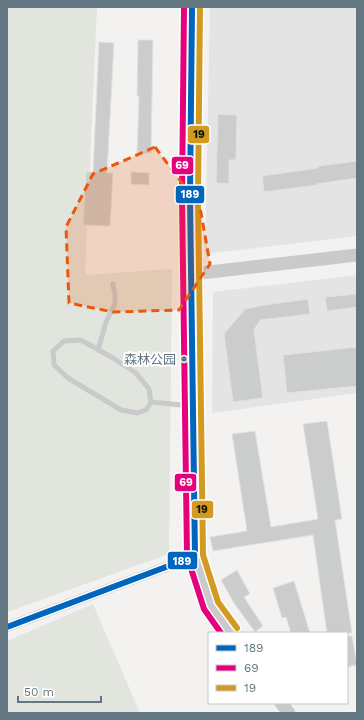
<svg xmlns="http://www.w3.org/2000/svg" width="364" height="720" viewBox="0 0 364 720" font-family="'Work Sans','Noto Sans SC',sans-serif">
<rect width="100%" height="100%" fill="#f3f2f0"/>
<!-- built -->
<path fill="#e3e4e3" d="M210 7H357V236L205 254Z
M357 275V393L212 413 213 292Z"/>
<!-- green -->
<path fill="#e2e5de" d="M7 7H97L85 275 172 269 169 554 7 612Z
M93 604 140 713H7V641Z"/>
<!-- building -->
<path fill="#cbcccc" stroke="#e2e2e0" d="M138 40H153L151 153H137L139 96H137Z
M99 42 114 43 107 173H113L110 226 83 225 86 172H93Z
M218 114 237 115 236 160H229V184L216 183Z
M357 161V178L317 184V185L264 192 262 176 318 168V166Z
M131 172 149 173V185L131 184Z
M357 294V307L327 311 325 297Z
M308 299 310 314 260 320 254 330 263 398 233 402 224 334 245 309 258 306Z
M357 347V386L287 393 283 355Z
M327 421 342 519 335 520 352 633H327L313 535 213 551 210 537 247 531 232 434 255 431 271 527 318 519 303 424Z
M237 570 250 594 244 597 263 626 255 632 234 603 221 580Z
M294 581 310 633H291L286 617 282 618 273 588Z
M347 636H352L357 665 347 667Z"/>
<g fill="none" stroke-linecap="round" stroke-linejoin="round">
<!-- service -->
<path stroke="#c8cacb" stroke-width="5" d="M98 350 106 322 115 304V295L113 284
M151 402 146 410 137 413 121 410 68 378 54 365 53 351 64 341 81 340 113 358 136 373 149 389 151 402 192 406"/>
<!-- minor -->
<path stroke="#c8cacb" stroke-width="10" d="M7 627 195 556"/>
<!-- tertiary -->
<path stroke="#c8cacb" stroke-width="13" d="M192 7 190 197 195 556 211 606 231 633
M192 274 357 255
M281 703 289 713"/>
<!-- bus-1 casing -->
<g stroke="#fff" stroke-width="9">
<path id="bus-1" d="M7 627 195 556 190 197 192 7"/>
</g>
<!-- bus-2 casing -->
<g stroke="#fff" stroke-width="9">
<path id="bus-2" d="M184 7 182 197 187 556 204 609 221 633"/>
</g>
<!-- bus-3 casing -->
<g stroke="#fff" stroke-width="9">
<path id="bus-3" d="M200 7 198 197 203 555 218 602 237 628"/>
</g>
<!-- bus-1 -->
<use href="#bus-1" stroke="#0065bd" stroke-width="6"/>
<!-- bus-2 -->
<use href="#bus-2" stroke="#e5007d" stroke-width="6"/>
<!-- bus-3 -->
<use href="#bus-3" stroke="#d29a20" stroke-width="6"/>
</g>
<!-- marked area -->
<path fill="#e8590c" fill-opacity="0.2" stroke="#e8590c" stroke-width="3" stroke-dasharray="8 5" stroke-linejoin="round" d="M155 147 200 207 210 264 179 310 113 312 69 303 66 227 93 174Z"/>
<!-- markers -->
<circle fill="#627781" stroke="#fff" stroke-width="1.5" cx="184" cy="359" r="3.5"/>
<g text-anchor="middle" stroke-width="4" stroke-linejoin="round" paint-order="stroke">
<!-- bus labels -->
<g font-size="13" fill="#627781" stroke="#fff" text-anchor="end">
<text x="176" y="364">森林公园</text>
</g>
</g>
<g stroke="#fff" stroke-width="1.5">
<rect x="187" y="125" width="23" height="19" rx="4" fill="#d29a20"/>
<rect x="171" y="156" width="23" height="19" rx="4" fill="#e5007d"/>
<rect x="175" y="185" width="30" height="19" rx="4" fill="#0065bd"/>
<rect x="174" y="473" width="23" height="19" rx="4" fill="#e5007d"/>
<rect x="191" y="500" width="23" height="19" rx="4" fill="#d29a20"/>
<rect x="167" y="551" width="31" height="19" rx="4" fill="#0065bd"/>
</g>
<g font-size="11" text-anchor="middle" font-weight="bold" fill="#fff">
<text x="182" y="169">69</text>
<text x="190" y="198">189</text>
<text x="186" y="486">69</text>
<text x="182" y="565">189</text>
</g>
<g font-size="11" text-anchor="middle" font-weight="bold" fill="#111">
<text x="199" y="138">19</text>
<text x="202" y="513">19</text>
</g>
<!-- border -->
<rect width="364" height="720" fill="none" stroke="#627781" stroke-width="16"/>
<!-- legend -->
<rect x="208" y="632" width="140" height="72" fill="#ffffff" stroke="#c0c9cd"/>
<rect x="216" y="645" width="20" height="6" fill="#0065bd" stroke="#c0c9cd"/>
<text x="244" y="652" font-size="12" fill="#627781">189</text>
<rect x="216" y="665" width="20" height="6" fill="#e5007d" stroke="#c0c9cd"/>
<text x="244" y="672" font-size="12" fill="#627781">69</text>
<rect x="216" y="685" width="20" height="6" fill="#d29a20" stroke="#c0c9cd"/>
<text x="244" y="692" font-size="12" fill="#627781">19</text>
<!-- scale -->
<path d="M18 696v6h83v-6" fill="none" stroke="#627781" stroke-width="2"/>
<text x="24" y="696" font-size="12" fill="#627781" stroke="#ffffff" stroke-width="3" paint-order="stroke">50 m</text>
</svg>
